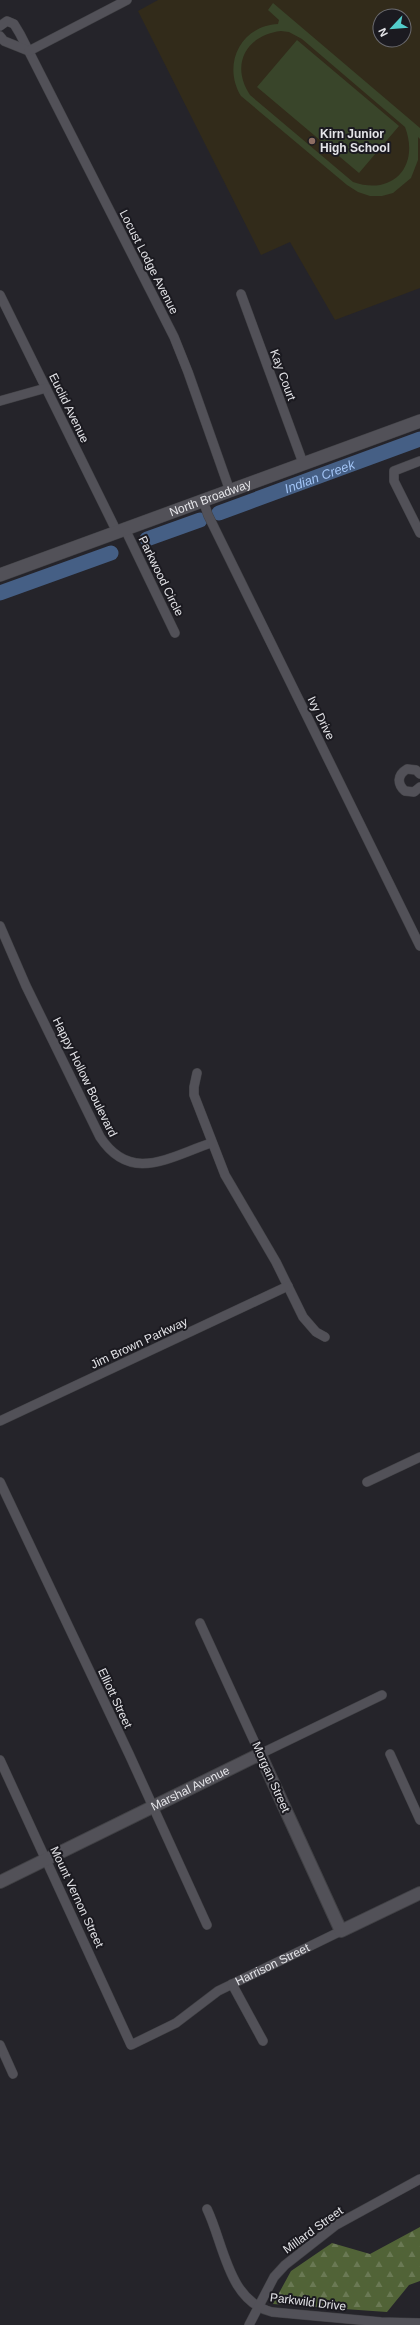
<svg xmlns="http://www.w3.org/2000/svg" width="420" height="2325" viewBox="0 0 420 2325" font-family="Arial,sans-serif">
<defs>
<pattern id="forest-firs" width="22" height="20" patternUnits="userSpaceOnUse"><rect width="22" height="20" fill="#516337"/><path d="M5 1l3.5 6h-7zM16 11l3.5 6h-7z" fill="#6a7954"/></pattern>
</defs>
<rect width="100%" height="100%" fill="#25242a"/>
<!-- education -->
<path fill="#322b1a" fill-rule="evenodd" d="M158 0H420V288L335 320 290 242 261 255 138 11ZM380 16H404V40H380Z"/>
<!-- green -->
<path fill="#39452a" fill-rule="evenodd" d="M273 3 420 128V139L418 137V160L411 178 393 193 382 196H370L358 192 347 185 241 96C222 65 240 26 278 24L279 20 268 10ZM281 31 289 32 302 39 405 127C420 166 393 196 353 182L250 95C230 65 246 35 281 31Z
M297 40 399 126 359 173 257 87Z"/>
<!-- forest -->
<path fill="url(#forest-firs)" d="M420 2227V2281L409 2285 387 2312 273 2304 291 2271 332 2243 370 2254Z"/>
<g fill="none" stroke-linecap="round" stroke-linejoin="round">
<!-- river -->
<g stroke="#455f85" stroke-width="15">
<path id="s1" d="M219 513 420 439"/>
<path d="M147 539 200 520"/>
<path d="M0 593 111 553"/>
</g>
<!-- minor casing -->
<g stroke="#414145" stroke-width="10">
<g id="minor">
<path d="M0 26 7 21 14 24 20 34 174 337 188 372 230 491"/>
<path d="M0 36 4 41 29 51"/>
<path d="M29 51 127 0"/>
<path d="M241 294 303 463"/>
<path d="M0 295 117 532"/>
<path d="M0 401 46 388"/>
<path d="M420 461 394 471V481L420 533"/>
<path d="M203 500 208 515 420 946"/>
<path d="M125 529 175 633"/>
<path d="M420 774 416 770 407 769C397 775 397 784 405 791L414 792 420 787"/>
<path d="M0 926 26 986 100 1137C131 1184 169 1157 211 1143"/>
<path d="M197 1073 194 1087V1095L225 1175 276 1262 303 1317 316 1332 325 1337"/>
<path d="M0 1421 288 1286"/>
<path d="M0 1482 129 1754 207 1925"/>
<path d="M367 1482 420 1457"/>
<path d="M200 1623 260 1754 382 1695"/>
<path d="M390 1754 420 1820"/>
<path id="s2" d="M0 1760 131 2045 176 2023 218 1991 341 1931"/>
<path d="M232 1984 263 2041"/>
<path d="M0 2045 13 2074"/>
<path d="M207 2209C224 2244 228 2301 272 2312L381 2322 420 2323"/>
<path d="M249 2325 274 2277 285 2265 336 2225 420 2179"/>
</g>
</g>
<!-- tertiary casing -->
<g stroke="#414145" stroke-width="14">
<g id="tertiary">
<path id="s3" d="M0 1882 260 1754 341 1931 420 1893"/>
</g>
</g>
<!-- secondary casing -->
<g stroke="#414145" stroke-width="14">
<g id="secondary">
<path id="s4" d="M0 575 420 421"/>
</g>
</g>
<!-- minor -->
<use href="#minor" stroke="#525158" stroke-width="9"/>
<!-- tertiary -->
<use href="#tertiary" stroke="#525158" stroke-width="12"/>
<!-- secondary -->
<use href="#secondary" stroke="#525158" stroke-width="13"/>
</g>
<!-- markers -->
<circle fill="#8d6e63" stroke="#1b1a20" stroke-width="1.5" cx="312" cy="141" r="4"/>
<g text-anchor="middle" stroke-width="4" stroke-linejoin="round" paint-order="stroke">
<!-- poi labels -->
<g font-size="12" font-weight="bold" fill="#e4e4e8" stroke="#1b1a20" text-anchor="start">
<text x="320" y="138">Kirn Junior<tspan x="320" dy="14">High School</tspan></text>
</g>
<!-- street labels -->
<g font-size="12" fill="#e4e4e8" stroke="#1b1a20">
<text transform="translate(149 262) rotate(63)" y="4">Locust Lodge Avenue</text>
<text transform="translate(283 375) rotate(70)" y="4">Kay Court</text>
<text transform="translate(69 408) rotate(64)" y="4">Euclid Avenue</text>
<text dy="4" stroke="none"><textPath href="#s4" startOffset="224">North Broadway</textPath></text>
<text transform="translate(161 576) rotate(64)" y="4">Parkwood Circle</text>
<text transform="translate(321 718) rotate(64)" y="4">Ivy Drive</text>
<text transform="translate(85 1077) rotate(64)" y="4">Happy Hollow Boulevard</text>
<text transform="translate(139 1343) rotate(-25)" y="4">Jim Brown Parkway</text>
<text transform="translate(115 1698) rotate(65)" y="4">Elliott Street</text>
<text transform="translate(271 1777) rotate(66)" y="4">Morgan Street</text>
<text dy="4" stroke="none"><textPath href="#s3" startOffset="212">Marshal Avenue</textPath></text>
<text transform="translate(77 1897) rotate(65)" y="4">Mount Vernon Street</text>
<text dy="4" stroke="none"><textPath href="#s2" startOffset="477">Harrison Street</textPath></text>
<text transform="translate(313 2230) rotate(-36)" y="4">Millard Street</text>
<text transform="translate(308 2302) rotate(7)" y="4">Parkwild Drive</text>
</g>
<!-- water labels -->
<g font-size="13" font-style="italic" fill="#a0c2f3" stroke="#1b1a20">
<text dy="5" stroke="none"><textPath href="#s1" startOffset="107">Indian Creek</textPath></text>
</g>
</g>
<!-- north arrow -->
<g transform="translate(392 28) rotate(244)"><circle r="19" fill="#1b1a20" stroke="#6b6b70"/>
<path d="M0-3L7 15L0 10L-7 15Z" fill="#53cdcb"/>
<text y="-6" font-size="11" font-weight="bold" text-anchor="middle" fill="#e4e4e8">N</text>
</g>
</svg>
